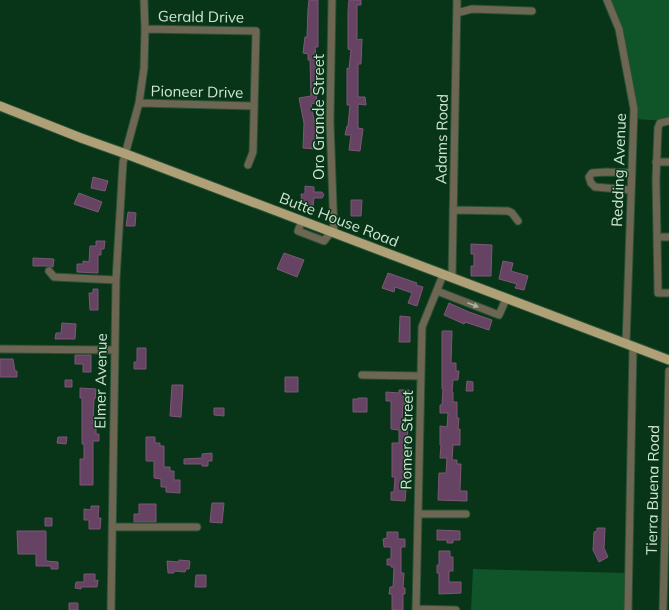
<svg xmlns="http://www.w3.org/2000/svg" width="669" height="610" viewBox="0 0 669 610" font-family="Mulish,sans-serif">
<rect width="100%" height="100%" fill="#083518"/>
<!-- green -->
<path fill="#10552a" d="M607 0H669V121L634 119 628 73Z
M473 569 628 573V610H471Z"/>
<!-- building -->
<path fill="#674363" stroke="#7d5778" d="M309 0H318V47H315L317 68H319L318 92H316L317 103 311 104 315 125 316 149 303 148 304 123 299 98 311 96 310 60H308V54L303 53 305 37H307L308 9Z
M349 0H361V5H357V40L362 39 361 64H358V97H365L366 105 358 104V128L363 129 360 151 349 150 351 135H345L347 126H348L350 105H347V68L349 69 351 50 348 49V11Z
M93 177 108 181 105 191 91 188Z
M305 186 314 187V192H322L324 195 322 198H314L313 206 302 205 301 194H305Z
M79 193 102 202 98 212 74 204Z
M351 200H362L361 216H351Z
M128 212 136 213 135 226H126Z
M96 241H105L104 249H101V255H98V273L77 272V264H83V261L89 262 90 246H96Z
M471 244 492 245 491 276H471V266H474V254H471Z
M284 253 304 260 297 277 277 269Z
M33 258 54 259 53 267 49 266H33Z
M503 261 513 263 511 271 528 276 524 290 515 288 517 284 499 279Z
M388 273 417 283 416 285 423 287 417 306 408 303 412 293 395 287 394 292 382 288Z
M93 289H98V310H90L89 293H93Z
M449 303 469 312 492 320 489 330 465 322 464 324 444 315Z
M400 316 410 317V342H399Z
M62 323 76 324 75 339H55L56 333H61Z
M442 331H452L451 363H456V371H459L458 380H453L452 392H453V402H457V418H459L458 429H460V445H453L452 460H457V464H461L460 491H467V501L438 500 439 473H446L447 458H440L441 445H440V426L447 427 448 413H440V405H442L443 389H442Z
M137 348H146V369H134V362H137Z
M75 355H91V372H83V364H75Z
M0 359H13L15 371H17V377H0Z
M285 377H298V392H285Z
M65 380H72V387H65Z
M467 381 473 382V391H466Z
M172 385H183L181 417 170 416Z
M80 388 96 389 95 399H94L93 424H96V434H99V441H93V485H80V459H84V444H82V398H80Z
M399 390H409V405L403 404 402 421H408L407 454H406L405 467H408L405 501 391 500V492H394L395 477H392V443H399V430L391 429V401H386V392L399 393Z
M358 398H367V412H353V399H358Z
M214 408H224V416L214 415Z
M58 437H67L66 444 57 443Z
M146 437H155V443H160V446H164V467H170V471H174V480H180V493L166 492V487H161V479L154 478V461H146Z
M212 453V461H208V466H202V464H184V459L202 458V454Z
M212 503H224L222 523 210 522Z
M139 504H156V522H134V514H139Z
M91 506H99L98 518H101L100 529H89V520H84V509L91 510Z
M45 518H52V526H45Z
M597 528H605L604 548 608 557 599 562 593 550 594 532 597 531Z
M437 530 460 531V540H453V543H447V540H437Z
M17 531H46V561L58 562V569H51V566H36V554H18Z
M387 532H398V539H405V547H401V573H404L403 588H405V594H403V610H392V594H389L390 587H393L394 567H391V565H387V559H391V547H384L383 539 387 538Z
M439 551H450V557H453V571H449V582H461V593L439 594V573H437V565H439Z
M179 560 190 561 189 569H186L185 572 174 571V573H168L167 561 179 562Z
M84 574H95V581L98 580 97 587H81V589L75 588 76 582H84Z
M196 575H206V587H195Z
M69 603H78V610H69Z"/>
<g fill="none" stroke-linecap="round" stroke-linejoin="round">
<!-- minor casing -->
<g stroke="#285136" stroke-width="9">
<path id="minor" d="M332 0 330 122 334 233
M607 0 619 29 634 109 626 344
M457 13 472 9 532 11
M145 29 256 31 253 152 248 165
M139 103 254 106
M669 121 660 123 658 128 656 179 658 290V293H669
M656 162H669
M631 190 595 187 591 183 589 177 592 173 606 172 632 173
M453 210 508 211 512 213 518 221
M302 221 298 231 324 241 331 232
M657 237H669
M49 271 54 277 116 280
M452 278 457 0
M437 291 499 315 506 299
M0 349 115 350
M362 375 421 376
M418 514H466
M112 527H197
M416 609 456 610
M111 610 116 280 123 162 139 103 144 68 145 29 144 0
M416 610 422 327 443 275
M628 610 633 347
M663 610 669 371"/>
</g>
<!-- major casing -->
<g stroke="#285136" stroke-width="11">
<path id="major" d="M0 106 81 138 126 154 669 360"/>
</g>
<!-- minor -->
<use href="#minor" stroke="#6d6652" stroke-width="7"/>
<!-- major -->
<use href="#major" stroke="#afa077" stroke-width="9"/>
</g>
<!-- one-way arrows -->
<defs><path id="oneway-solid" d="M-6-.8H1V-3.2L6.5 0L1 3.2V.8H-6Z"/></defs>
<use fill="#a8b39f" href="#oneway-solid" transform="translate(473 305) rotate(21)"/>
<g text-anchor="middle" stroke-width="3" stroke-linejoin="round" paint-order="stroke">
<!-- street labels -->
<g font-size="15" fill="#cfe6d3" stroke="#083518">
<text transform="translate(201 17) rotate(1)" y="5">Gerald Drive</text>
<text transform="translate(197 92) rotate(1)" y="5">Pioneer Drive</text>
<text transform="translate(319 117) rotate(-90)" y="5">Oro Grande Street</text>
<text transform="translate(442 139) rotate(-89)" y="5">Adams Road</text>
<text transform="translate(619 170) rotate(-88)" y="5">Redding Avenue</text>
<text transform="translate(339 220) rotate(21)" y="5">Butte House Road</text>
<text transform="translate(101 381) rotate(-89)" y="5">Elmer Avenue</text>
<text transform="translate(407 440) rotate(-89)" y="5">Romero Street</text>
<text transform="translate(653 490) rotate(-89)" y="5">Tierra Buena Road</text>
</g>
</g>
</svg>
